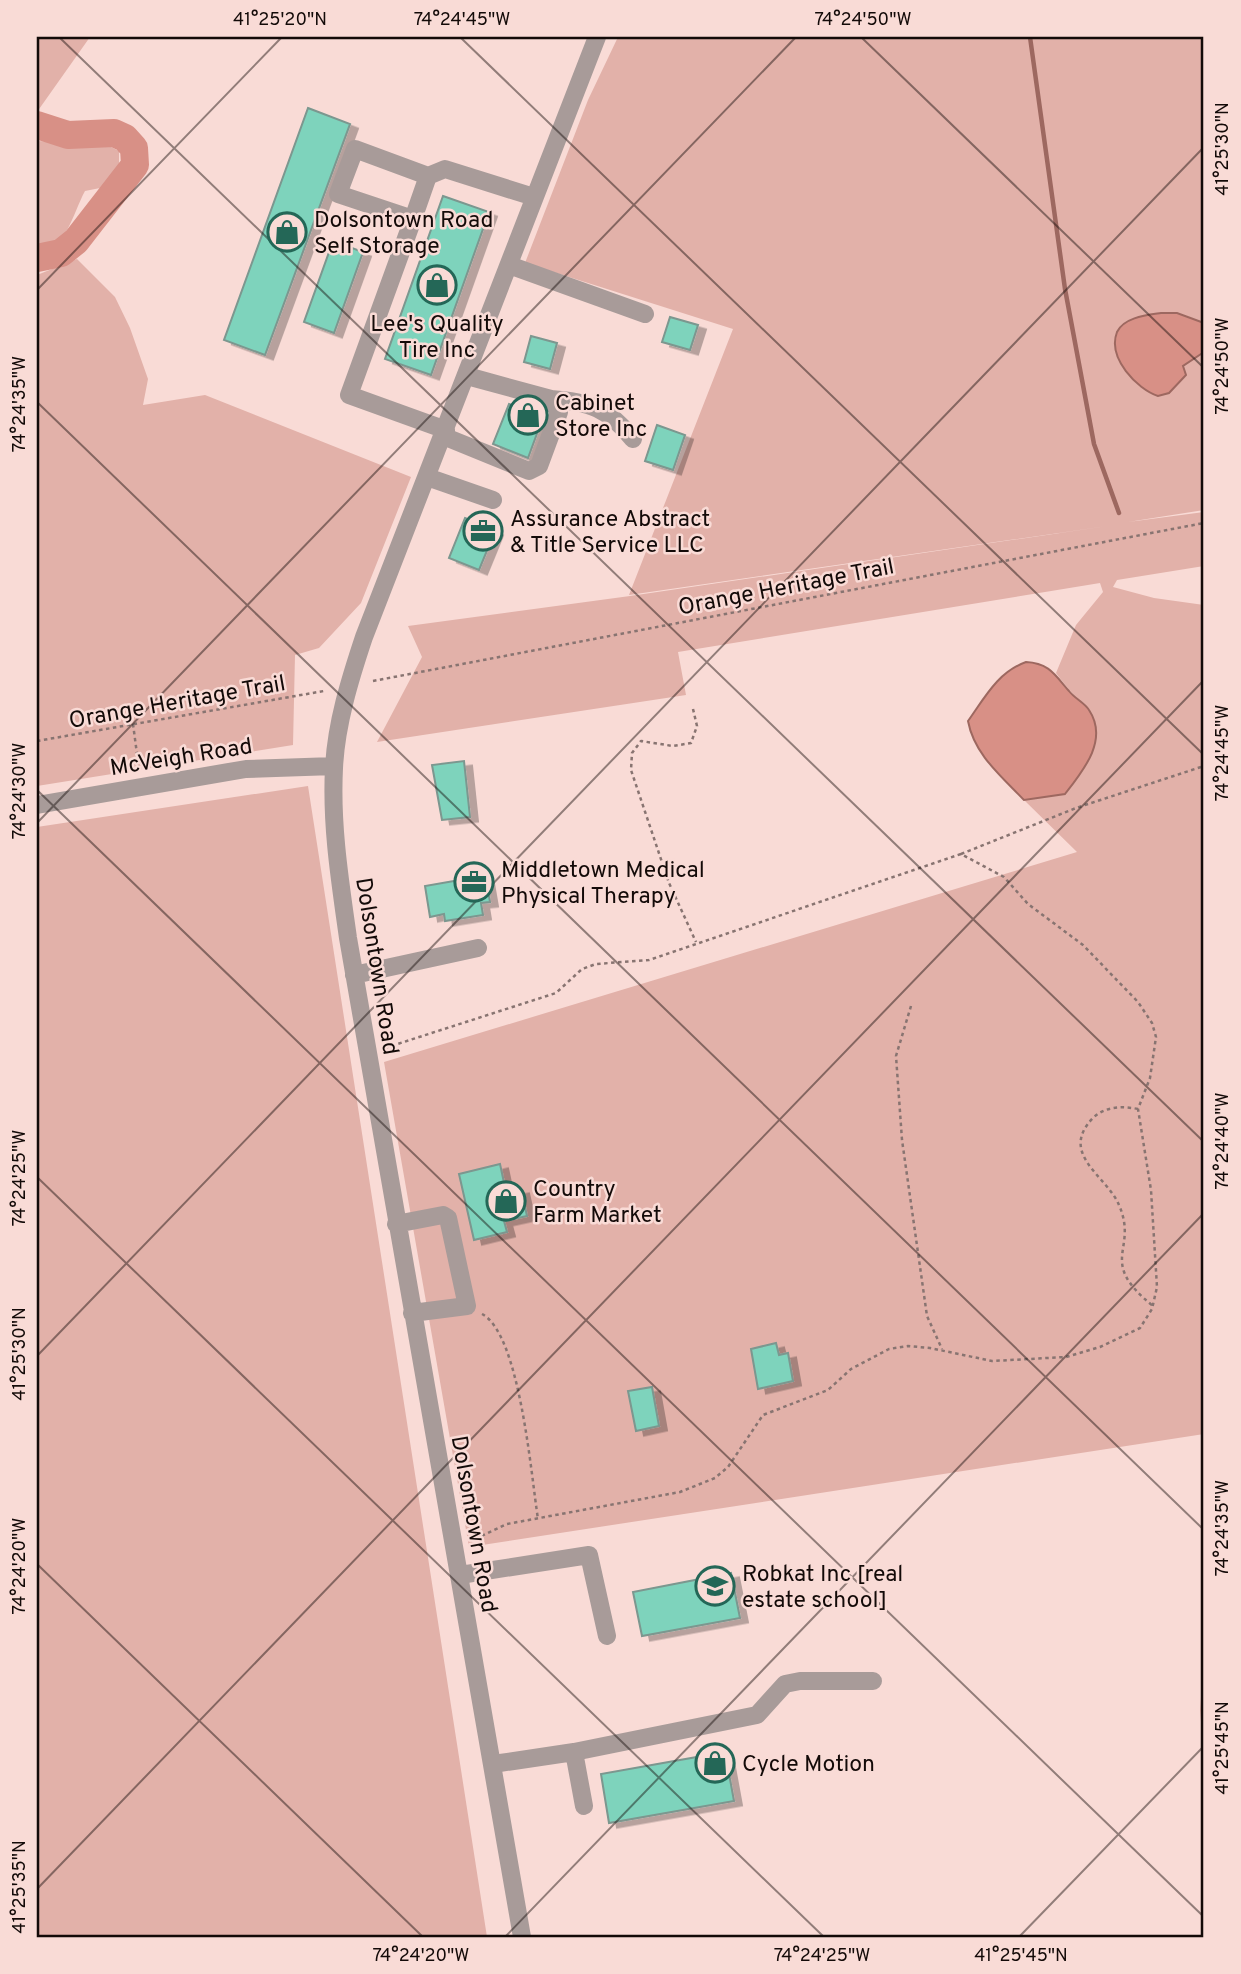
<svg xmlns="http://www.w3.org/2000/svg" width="1241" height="1974" viewBox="0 0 1241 1974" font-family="Overpass,sans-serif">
<defs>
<filter id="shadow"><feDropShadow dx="8" dy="4.5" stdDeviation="0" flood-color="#0004"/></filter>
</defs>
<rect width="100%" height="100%" fill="#f9dbd6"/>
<!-- green -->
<path fill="#e2b1a9" d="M37 37H90L37 112Z
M618 37H1204V510L1128 522 1204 512V566L1117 580 1113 587 1154 598 1204 605V1434L469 1547 384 1062 1077 852 1024 800C1048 798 1052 791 1069 775 1122 725 1088 718 1056 673L1076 625 1103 592 1100 583 678 652 686 695 377 742 422 657 408 626 630 596 1114 525 629 595 733 329 525 263 588 100Z
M37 141 105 144 119 151V168L105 187 85 191C72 215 67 249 37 252Z
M77 259 115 297 130 328 148 379 143 405 205 395 411 477 361 603 319 648 295 655 293 745 37 786V275Z
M308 786 487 1937H37V827Z
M1204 1658V1757L1200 1710Z"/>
<!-- water -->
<path fill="#d89086" stroke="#9d6860" stroke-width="2" d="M1161 313H1177L1204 323V352L1183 366 1186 375 1169 393 1158 396C1137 389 1107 358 1117 332 1124 317 1148 315 1161 313Z
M1026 662C1049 663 1055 675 1069 691 1074 698 1085 703 1089 710 1109 740 1083 771 1065 794L1024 800C1001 776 974 754 968 721 985 697 998 672 1026 662Z"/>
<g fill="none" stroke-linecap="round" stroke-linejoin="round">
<!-- stream -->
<path stroke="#9d6860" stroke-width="4.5" d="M1030 37 1065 289 1094 444 1119 513"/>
<!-- river -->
<path stroke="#d89086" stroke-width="28" d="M37 125 68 135 114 133 125 138 134 148 135 165 76 241 61 253 37 258"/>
</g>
<!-- building -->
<path fill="#7ed3bc" stroke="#7b978f" stroke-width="2" filter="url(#shadow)" d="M308 108 350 124 265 355 224 340Z
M443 196 489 212 431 375 385 359Z
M333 241 363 252 334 333 304 322Z
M670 317 698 325 690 350 662 342Z
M531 336 557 343 550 369 524 362Z
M509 404 543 417 528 458 493 444Z
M657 425 685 435 673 470 645 461Z
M465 518 495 531 479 570 449 558Z
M464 761 470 817 442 820 432 765Z
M477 877V880L486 879 490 902 481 903 483 915 445 921 444 914 430 917 425 886Z
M500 1164 506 1192 521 1189 527 1216 504 1221 507 1232 474 1240 459 1174Z
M776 1343 779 1355 788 1353 793 1381 758 1389 751 1349Z
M652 1387 659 1426 636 1431 628 1391Z
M731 1573 740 1618 642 1636 633 1592Z
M725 1752 734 1801 609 1823 601 1774Z"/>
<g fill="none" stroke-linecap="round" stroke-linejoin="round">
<!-- path -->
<path stroke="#887471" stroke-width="2.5" stroke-dasharray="3.5 3.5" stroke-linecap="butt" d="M373 681 1204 523
M693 709 697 726 691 743 673 746 641 741 632 753 631 770 669 883 696 942
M133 724 139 769
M37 741 324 691
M961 854 1076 808 1204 766
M911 1006 896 1056 902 1140 927 1316 942 1349
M385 1048 556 993 582 969 596 964 649 960 961 854 1004 877 1028 904 1083 945 1138 1002 1152 1023 1156 1037 1150 1078 1138 1109 1151 1190 1157 1287 1152 1309 1140 1328 1100 1347 1066 1357 992 1361 930 1348 908 1346 889 1349 851 1369 828 1390 763 1415 728 1467 715 1478 680 1492 507 1524 471 1541
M1138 1109C1123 1106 1105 1106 1093 1118 1058 1154 1107 1176 1119 1205 1139 1251 1096 1260 1153 1306
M482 1314C520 1334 531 1475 538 1519"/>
<!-- minor -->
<path stroke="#a89b99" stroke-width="18" d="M428 176 413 219 338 194 355 149 428 176 445 169 534 197
M413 219 349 395 446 430
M509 265 645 314
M551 399C590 402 608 408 633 439
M443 436 529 471 539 466 559 412 551 399 467 376
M427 477 493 500
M37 805 246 769 334 766
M354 975 478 948
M396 1224 443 1215 448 1218 467 1306 412 1313
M460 1575 589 1555 607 1636
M574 1752 757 1715 785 1684 800 1681H873
M493 1764 574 1752 584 1806
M522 1937 348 938C340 881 331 825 334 768 336 724 350 679 364 637L597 37"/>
</g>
<!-- ticks -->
<path fill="none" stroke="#130a08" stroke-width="2" stroke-opacity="0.45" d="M59 37 1204 1142M460 37 1204 755M861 37 1204 368M37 290 282 37M37 402 1204 1530M37 790 1204 1917M37 823 796 37M37 1177 824 1937M37 1356 1204 147M37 1564 423 1937M37 1889 1204 680M505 1937 1204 1213M1019 1937 1204 1746"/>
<!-- icons -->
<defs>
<g id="shop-ring" transform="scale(2.0125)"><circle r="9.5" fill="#f9dbd6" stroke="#246757" stroke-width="1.5"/><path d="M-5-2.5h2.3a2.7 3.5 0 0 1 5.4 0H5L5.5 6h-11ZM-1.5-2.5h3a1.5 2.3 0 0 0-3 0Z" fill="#246757"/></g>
<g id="office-ring" transform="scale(2.0125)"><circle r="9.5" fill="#f9dbd6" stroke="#246757" stroke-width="1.5"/><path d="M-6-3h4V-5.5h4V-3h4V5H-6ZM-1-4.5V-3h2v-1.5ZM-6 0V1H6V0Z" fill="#246757"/></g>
<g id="university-ring" transform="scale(2.0125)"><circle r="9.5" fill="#f9dbd6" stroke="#246757" stroke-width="1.5"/><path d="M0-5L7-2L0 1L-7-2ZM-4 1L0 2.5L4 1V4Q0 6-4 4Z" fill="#246757"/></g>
</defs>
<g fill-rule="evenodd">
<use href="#shop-ring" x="287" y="232"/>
<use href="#shop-ring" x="437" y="285"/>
<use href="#shop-ring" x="528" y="415"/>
<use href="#office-ring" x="483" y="531"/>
<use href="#office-ring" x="474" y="882"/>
<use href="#shop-ring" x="506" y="1201"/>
<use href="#university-ring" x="715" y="1586"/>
<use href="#shop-ring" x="715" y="1763"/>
</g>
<g text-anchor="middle" stroke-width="5" stroke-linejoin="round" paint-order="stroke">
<!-- poi labels -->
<g font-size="23" fill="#130a08" stroke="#f9dbd6" text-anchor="start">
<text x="314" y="227">Dolsontown Road<tspan x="314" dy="26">Self Storage</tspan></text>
<text x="437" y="331" text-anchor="middle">Lee's Quality<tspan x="437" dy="26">Tire Inc</tspan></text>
<text x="555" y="410">Cabinet<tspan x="555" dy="26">Store Inc</tspan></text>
<text x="510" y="526">Assurance Abstract<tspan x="510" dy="26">&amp; Title Service LLC</tspan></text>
<text x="501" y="877">Middletown Medical<tspan x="501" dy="26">Physical Therapy</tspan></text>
<text x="533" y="1196">Country<tspan x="533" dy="26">Farm Market</tspan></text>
<text x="742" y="1581">Robkat Inc [real<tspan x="742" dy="26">estate school]</tspan></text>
<text x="742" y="1771">Cycle Motion</text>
</g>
<!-- street labels -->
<g font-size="23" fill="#130a08" stroke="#f9dbd6">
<text transform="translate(786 586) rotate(-11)" y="8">Orange Heritage Trail</text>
<text transform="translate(177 701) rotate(-10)" y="8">Orange Heritage Trail</text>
<text transform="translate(181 756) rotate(-9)" y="8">McVeigh Road</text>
<text transform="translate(378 966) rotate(81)" y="8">Dolsontown Road</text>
<text transform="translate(475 1524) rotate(80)" y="8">Dolsontown Road</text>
</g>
</g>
<!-- border -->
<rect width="1241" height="1974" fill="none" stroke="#f9dbd6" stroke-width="77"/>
<rect x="38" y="38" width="1164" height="1898" fill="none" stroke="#130a08" stroke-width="2.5"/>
<g font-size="18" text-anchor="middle" fill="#130a08">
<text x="280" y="25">41°25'20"N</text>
<text x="462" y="25">74°24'45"W</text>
<text x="863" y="25">74°24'50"W</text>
<text transform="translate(1222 149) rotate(-90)" y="6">41°25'30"N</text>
<text transform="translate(1222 366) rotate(-90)" y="6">74°24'50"W</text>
<text transform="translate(19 404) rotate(-90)" y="6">74°24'35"W</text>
<text transform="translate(1222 753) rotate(-90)" y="6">74°24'45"W</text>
<text transform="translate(19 791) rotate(-90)" y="6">74°24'30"W</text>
<text transform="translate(1222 1141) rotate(-90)" y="6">74°24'40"W</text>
<text transform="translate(19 1178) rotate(-90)" y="6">74°24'25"W</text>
<text transform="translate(19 1354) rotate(-90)" y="6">41°25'30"N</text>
<text transform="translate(1222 1528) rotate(-90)" y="6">74°24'35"W</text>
<text transform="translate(19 1566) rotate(-90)" y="6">74°24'20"W</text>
<text transform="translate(1222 1748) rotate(-90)" y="6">41°25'45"N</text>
<text transform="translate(19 1887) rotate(-90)" y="6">41°25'35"N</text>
<text x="421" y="1961">74°24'20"W</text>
<text x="822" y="1961">74°24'25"W</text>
<text x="1021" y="1961">41°25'45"N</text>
</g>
</svg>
